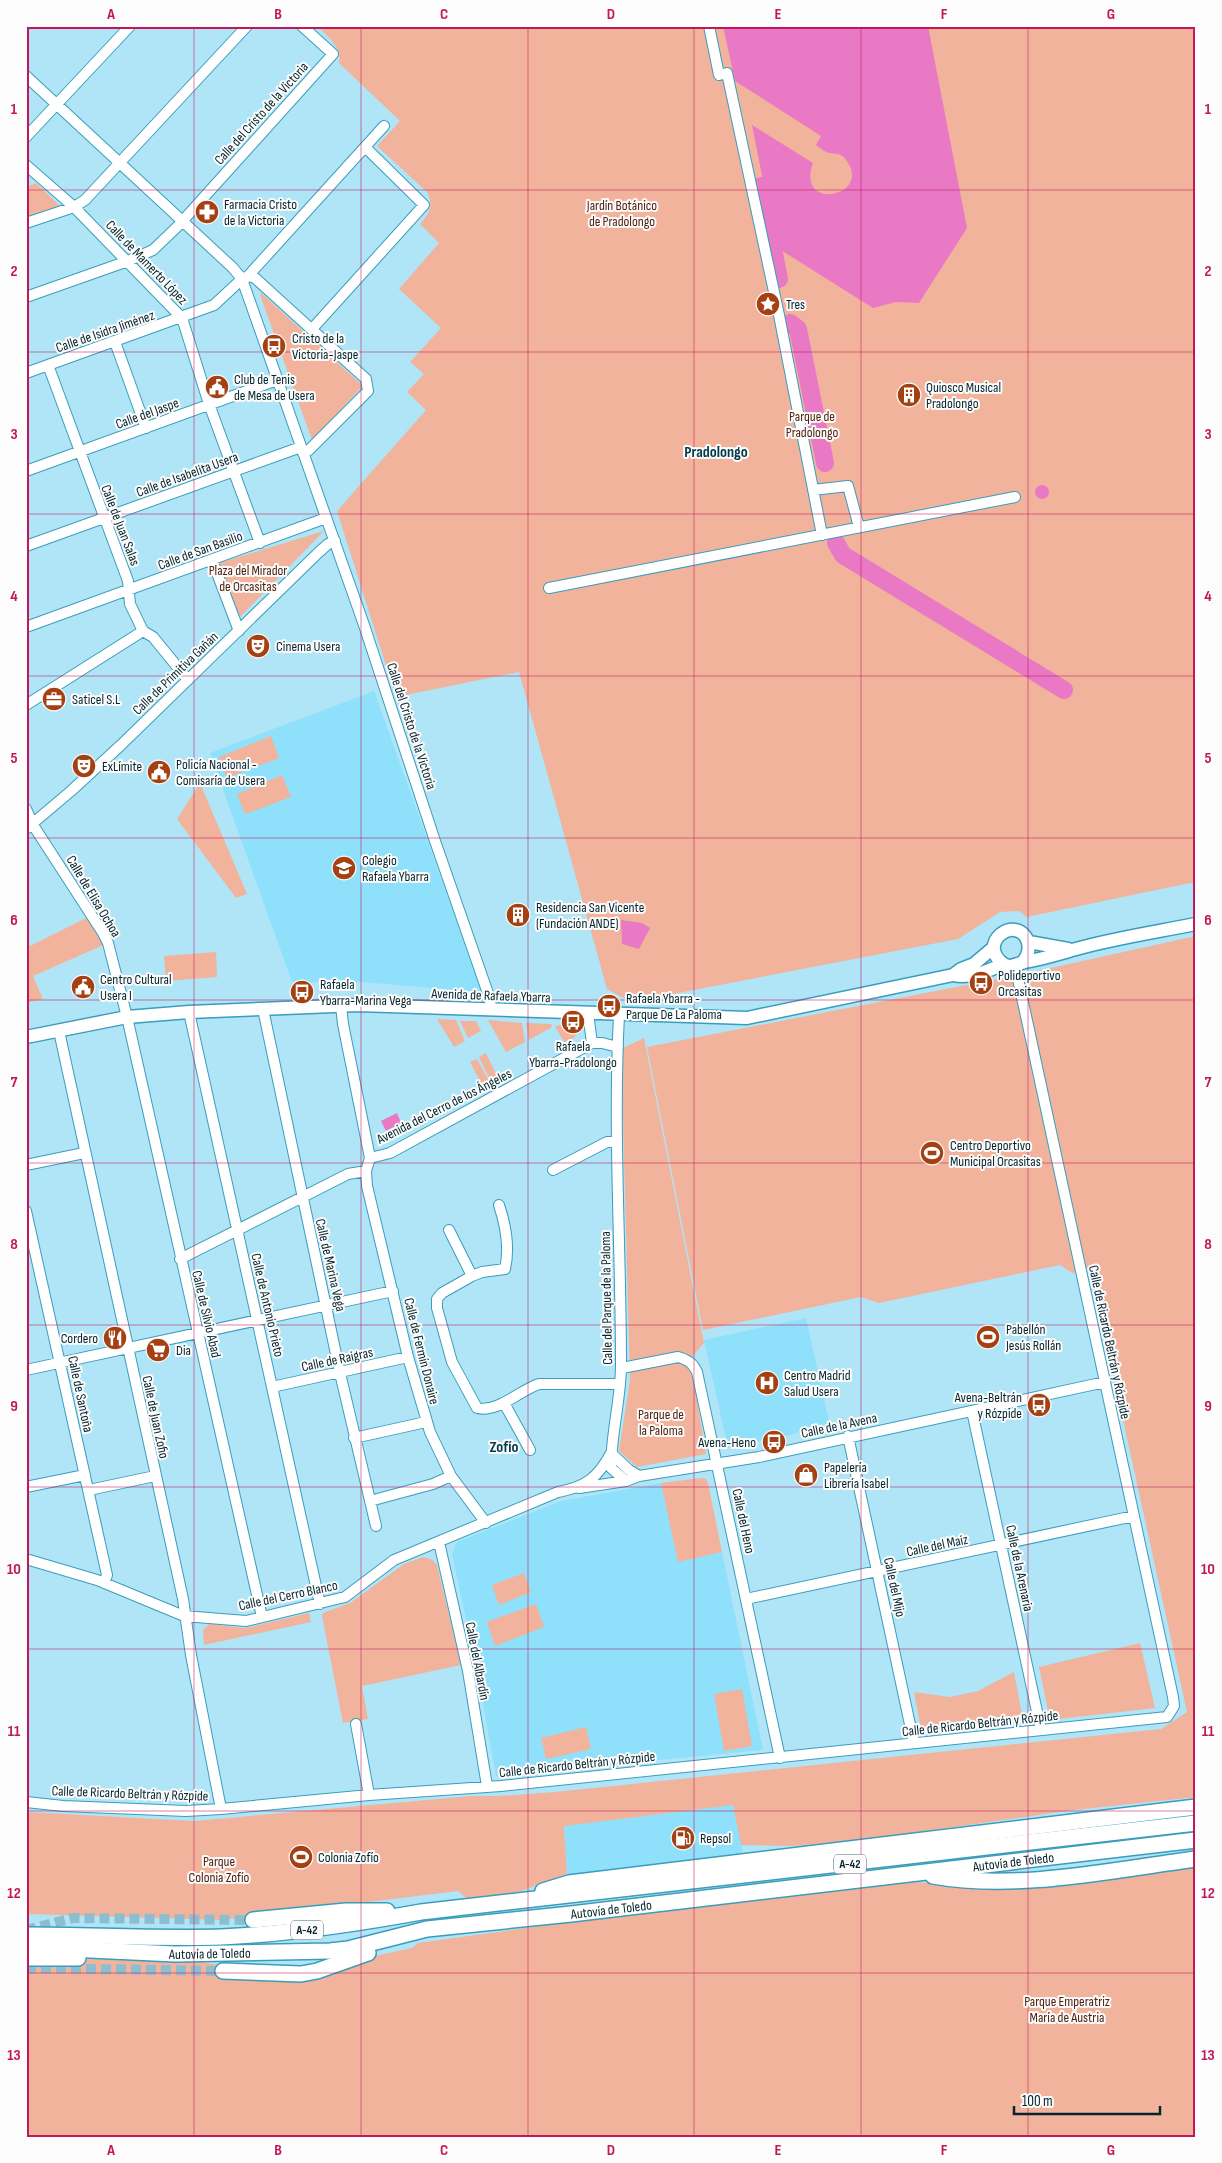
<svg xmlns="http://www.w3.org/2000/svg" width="1222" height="2163" viewBox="0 0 1222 2163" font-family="'Sofia Sans Condensed',sans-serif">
<rect width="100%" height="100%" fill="#afe5f7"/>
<!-- built -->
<path fill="#8fe0fb" d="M374 691 482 992 361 982H292L210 753Z
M806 1318 830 1426 728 1448 704 1340Z
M661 1483 678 1561 722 1552 763 1750 496 1776 477 1670 452 1554 457 1542 561 1501Z
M733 1805 744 1858 607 1875 567 1874 564 1826Z"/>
<!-- green -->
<path fill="#f2b39c" d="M317 26H1196V884L1190 883 1027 917 1019 911 1000 912 958 939 631 1002 607 989 519 672 396 697 337 511 426 410 407 392 424 374 410 362 441 328 399 289 439 243 420 224C429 214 434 206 427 192L377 146 400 121 339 63C342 47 328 37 317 26Z
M36 183 64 210 26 221V187Z
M261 293 361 384V388L312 440 260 295Z
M324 531 240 617 219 563Z
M271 736 279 758 227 778 219 757Z
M282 775 291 797 245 814 237 794Z
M200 783 247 894 236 898 177 819Z
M92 915 108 943 33 976 43 999 26 1003V938L30 946Z
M1196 936V1797L1074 1810 848 1842 793 1846 741 1845 733 1805 564 1826 567 1874 516 1893 466 1898 458 1891 221 1920 26 1914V1812L194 1821 471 1796H500L555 1792 1161 1729 1187 1712 1090 1269 1072 1273 1060 1265 879 1303 861 1297 703 1330 647 1047 1028 973Z
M216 952 217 977 166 981 164 956Z
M437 1019 456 1020 465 1041 454 1047Z
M488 1020 522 1023 525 1042 506 1052Z
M460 1021H476L481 1031 468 1038Z
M526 1023 551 1024 552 1027 529 1040Z
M569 1024 576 1028 577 1033 574 1038 564 1042 555 1026Z
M644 1038 704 1343 690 1359 706 1454 637 1467 619 1451 630 1380 621 1049Z
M486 1053 497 1076 490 1080 479 1057Z
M477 1059 489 1081 482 1085 470 1062Z
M702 1478 706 1479 708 1483 722 1552 678 1562 661 1483Z
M423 1557 433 1560 437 1565 461 1665 362 1686 368 1719 343 1723 322 1616 323 1613 350 1603 404 1564Z
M524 1573 531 1592 499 1605 492 1585Z
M536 1604 544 1627 495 1646 487 1622Z
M309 1613 311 1622 204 1645 203 1630 209 1624 245 1628Z
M1140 1643 1155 1708 1050 1720 1039 1667Z
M1014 1672 1023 1720 932 1734 921 1729 914 1692 950 1697 978 1691Z
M742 1689 752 1746 724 1751 714 1694Z
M586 1727 591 1749 546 1759 541 1738Z
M1196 1866V2137H26V1962L95 1959 194 1961 309 1978 361 1959 412 1948 418 1943 640 1912 917 1882 970 1887Z"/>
<!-- water -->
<path fill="#e979c4" d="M723 26H928L967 228 919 303 896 302 873 308 776 247 752 125 813 163C795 213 874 196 846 160 842 153 836 154 829 153 825 152 820 148 816 145L821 136 735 81Z
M1035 492a7 7 0 1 1 14 0a7 7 0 1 1-14 0Z
M621 920 642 923 650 928 639 949 622 944Z
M397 1113 401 1123 386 1131 381 1121Z"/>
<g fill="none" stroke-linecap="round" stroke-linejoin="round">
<!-- river -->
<path stroke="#e979c4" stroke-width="18" d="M764 186H761L779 279
M790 323 798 329 825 463
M836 543 843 555 1064 690"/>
<!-- minor-tunnel -->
<path stroke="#8dbecf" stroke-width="10" stroke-dasharray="10 5" stroke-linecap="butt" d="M26 1930 73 1918 253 1920
M26 1968 223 1971"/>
<!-- minor casing -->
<g stroke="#3a9dbb" stroke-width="12">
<path id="minor" d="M709 26 719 75 727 73 779 315 822 535
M26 76 233 268 242 279 364 625 435 841 490 999 491 1009
M26 137 130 26
M26 165 74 207 182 318 209 404 260 543
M26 223 74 207 85 200 247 26
M248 276 255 278 366 379 368 391 309 450 303 453
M26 297 128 261 153 250 178 226 333 54 302 26
M312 329 424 205 365 147
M115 342 146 428
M48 365 128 581 130 604 143 631 153 637 188 680
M26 373 214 305 242 279 248 276 384 126
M26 471 277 380
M813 490 848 486 859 527
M26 546 301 447
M212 560 239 631
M549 588 1015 497
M26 627 326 518
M26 705 143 631
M26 809 33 825 103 933 108 943 127 1017 262 1617
M26 829 71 791 121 745 319 552 328 544 335 541
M341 1006 343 1024 370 1158
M263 1009 340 1373 376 1526
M189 1012 320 1604
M588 1013 592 1043
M619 1015C613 1131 621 1248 621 1365 621 1399 611 1433 611 1468L626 1481
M59 1031 183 1599 191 1655 221 1809
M26 1165 84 1153
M553 1170 607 1142H617
M366 1171 367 1186 408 1357 430 1432 451 1476 486 1523
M499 1205C506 1226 510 1247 505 1269L482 1272 472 1276 442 1293 437 1299V1308L452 1362 477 1408C498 1413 520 1390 539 1384H620
M26 1211 107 1575 104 1583
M449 1230 472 1276
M180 1259 348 1174 366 1171 370 1158 390 1153 592 1043H602L618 1047
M622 1368 678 1357C688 1360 693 1363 697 1372L780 1758
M26 1370 393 1291
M272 1387 408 1357
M504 1403 530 1450
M972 1411 1041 1730
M848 1436 914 1743
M354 1438 426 1422
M611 1453 629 1470 639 1476
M26 1487 85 1475
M579 1488 626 1481 639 1476 759 1457 1105 1382
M89 1490 155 1476
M370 1501 433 1484 451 1476
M439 1542 468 1671 487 1786
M26 1559 97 1580 184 1616 246 1621 345 1597 394 1560 558 1492C585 1487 598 1478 611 1453
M746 1599 1134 1516
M356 1724 369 1795
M26 1802 63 1806 186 1811 221 1809 369 1795 501 1786 1167 1717 1174 1706 1173 1697 1015 965"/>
</g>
<!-- major casing -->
<g stroke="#3a9dbb" stroke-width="15">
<path id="major" d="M1029 942 1068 949
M1022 963C1039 944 1020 920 1001 934 996 938 993 944 994 951 996 958 1002 965 1009 966 1014 966 1019 963 1024 962 1043 959 1058 954 1076 949 1115 938 1156 932 1196 924
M953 975 961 969 974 964 994 947
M26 1037 127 1017 189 1012 358 1005 747 1018 953 975C971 979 987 971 1004 964"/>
</g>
<!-- highway casing -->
<g stroke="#3a9dbb" stroke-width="18">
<g id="highway">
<path d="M933 1876C1017 1891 1112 1870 1196 1859"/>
<path d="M543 1891 569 1883 1196 1807"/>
<path d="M253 1920 346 1911H387"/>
<path d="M26 1935C91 1935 156 1939 221 1937 288 1934 355 1924 421 1912L1196 1823"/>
<path id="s1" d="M26 1947 175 1954 330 1951 348 1949 427 1929 571 1914 1196 1840"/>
<path d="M26 1958H78"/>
<path d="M223 1971 301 1974 317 1971 368 1953"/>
</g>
</g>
<!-- minor -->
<use href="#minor" stroke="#fff" stroke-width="10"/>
<!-- major -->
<use href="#major" stroke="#fff" stroke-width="12"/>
<!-- highway -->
<use href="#highway" stroke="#fff" stroke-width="15"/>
</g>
<!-- grid -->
<path fill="none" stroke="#c2185b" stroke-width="1" stroke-opacity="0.55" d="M194 26V2137M361 26V2137M528 26V2137M694 26V2137M861 26V2137M1028 26V2137M26 190H1196M26 352H1196M26 514H1196M26 676H1196M26 838H1196M26 1000H1196M26 1163H1196M26 1325H1196M26 1487H1196M26 1649H1196M26 1811H1196M26 1973H1196"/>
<!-- icons -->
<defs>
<g id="pharmacy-disc" transform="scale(1.25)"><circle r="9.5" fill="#a44012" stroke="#fcfcfc"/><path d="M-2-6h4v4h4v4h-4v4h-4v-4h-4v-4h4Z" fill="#fff"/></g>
<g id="sight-disc" transform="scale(1.25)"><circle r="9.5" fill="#a44012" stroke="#fcfcfc"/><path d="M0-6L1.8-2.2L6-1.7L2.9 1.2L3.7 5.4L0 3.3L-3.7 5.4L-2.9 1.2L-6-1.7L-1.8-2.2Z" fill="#fff"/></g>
<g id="bus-disc" transform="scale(1.25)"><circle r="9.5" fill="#a44012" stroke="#fcfcfc"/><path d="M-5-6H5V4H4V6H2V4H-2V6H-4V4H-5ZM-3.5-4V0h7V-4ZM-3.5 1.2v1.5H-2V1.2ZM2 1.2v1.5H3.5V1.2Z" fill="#fff"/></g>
<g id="civic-disc" transform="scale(1.25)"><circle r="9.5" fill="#a44012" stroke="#fcfcfc"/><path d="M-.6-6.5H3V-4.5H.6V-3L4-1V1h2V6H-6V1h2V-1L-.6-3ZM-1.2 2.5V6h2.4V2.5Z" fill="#fff"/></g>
<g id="building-disc" transform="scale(1.25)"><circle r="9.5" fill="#a44012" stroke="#fcfcfc"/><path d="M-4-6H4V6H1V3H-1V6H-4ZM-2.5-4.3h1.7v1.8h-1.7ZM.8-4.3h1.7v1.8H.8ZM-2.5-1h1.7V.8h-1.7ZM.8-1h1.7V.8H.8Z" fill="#fff"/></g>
<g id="theatre-disc" transform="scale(1.25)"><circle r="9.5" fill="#a44012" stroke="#fcfcfc"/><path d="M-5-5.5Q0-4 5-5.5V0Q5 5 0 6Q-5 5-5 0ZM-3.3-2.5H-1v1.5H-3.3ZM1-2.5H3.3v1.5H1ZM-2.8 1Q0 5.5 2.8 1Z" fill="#fff"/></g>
<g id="office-disc" transform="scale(1.25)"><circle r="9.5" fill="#a44012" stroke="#fcfcfc"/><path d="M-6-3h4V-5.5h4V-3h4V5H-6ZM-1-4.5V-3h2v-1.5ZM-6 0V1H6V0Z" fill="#fff"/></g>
<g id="school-disc" transform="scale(1.25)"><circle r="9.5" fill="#a44012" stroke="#fcfcfc"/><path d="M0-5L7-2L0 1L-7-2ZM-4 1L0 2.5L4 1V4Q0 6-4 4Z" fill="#fff"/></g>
<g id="stadium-disc" transform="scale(1.25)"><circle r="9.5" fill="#a44012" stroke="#fcfcfc"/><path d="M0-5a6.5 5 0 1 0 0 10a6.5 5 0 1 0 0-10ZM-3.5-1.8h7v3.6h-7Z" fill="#fff"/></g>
<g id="restaurant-disc" transform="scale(1.25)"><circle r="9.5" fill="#a44012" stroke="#fcfcfc"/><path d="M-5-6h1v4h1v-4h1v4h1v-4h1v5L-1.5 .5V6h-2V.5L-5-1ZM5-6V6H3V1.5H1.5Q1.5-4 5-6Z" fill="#fff"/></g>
<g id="supermarket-disc" transform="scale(1.25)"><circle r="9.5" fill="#a44012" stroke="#fcfcfc"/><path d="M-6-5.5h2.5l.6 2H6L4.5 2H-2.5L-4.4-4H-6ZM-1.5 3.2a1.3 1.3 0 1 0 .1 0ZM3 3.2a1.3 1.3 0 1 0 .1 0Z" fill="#fff"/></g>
<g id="hospital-disc" transform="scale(1.25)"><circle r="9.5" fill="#a44012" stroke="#fcfcfc"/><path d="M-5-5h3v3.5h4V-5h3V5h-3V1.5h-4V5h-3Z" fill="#fff"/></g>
<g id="shop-disc" transform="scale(1.25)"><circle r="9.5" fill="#a44012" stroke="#fcfcfc"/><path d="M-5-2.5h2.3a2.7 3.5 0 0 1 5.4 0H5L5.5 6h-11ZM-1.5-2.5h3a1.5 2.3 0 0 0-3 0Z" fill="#fff"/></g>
<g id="fuel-disc" transform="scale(1.25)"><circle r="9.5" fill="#a44012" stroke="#fcfcfc"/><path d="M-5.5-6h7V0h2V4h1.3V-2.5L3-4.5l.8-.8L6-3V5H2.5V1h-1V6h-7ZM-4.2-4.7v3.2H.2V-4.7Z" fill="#fff"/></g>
</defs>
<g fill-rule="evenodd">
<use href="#pharmacy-disc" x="207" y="212"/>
<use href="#sight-disc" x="768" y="304"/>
<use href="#bus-disc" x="274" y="346"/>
<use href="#civic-disc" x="217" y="387"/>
<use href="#building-disc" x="909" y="395"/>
<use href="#theatre-disc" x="258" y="646"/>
<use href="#office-disc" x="54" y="699"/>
<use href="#theatre-disc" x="84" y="766"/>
<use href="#civic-disc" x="159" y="772"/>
<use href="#school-disc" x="344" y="868"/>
<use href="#building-disc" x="518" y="915"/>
<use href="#bus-disc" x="981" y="983"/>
<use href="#civic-disc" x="83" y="987"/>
<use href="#bus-disc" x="302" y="992"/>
<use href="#bus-disc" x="609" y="1006"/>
<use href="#bus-disc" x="573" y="1022"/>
<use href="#stadium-disc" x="932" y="1153"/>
<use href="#stadium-disc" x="988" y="1337"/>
<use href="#restaurant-disc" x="115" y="1338"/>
<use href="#supermarket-disc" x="158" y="1350"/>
<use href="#hospital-disc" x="767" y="1383"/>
<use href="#bus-disc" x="1039" y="1405"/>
<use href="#bus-disc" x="774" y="1442"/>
<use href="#shop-disc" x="806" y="1475"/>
<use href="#fuel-disc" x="683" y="1838"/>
<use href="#stadium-disc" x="301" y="1857"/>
</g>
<g text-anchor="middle" stroke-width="4" stroke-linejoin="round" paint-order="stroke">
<!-- shield labels -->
<g fill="#fcfcfc" stroke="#4f656b" stroke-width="1">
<rect x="834" y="1854.5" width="32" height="19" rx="4"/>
<rect x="291" y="1920.5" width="32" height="19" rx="4"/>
</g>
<g font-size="12" font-weight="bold" fill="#05242d">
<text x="850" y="1868">A-42</text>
<text x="307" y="1934">A-42</text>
</g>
<!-- street labels -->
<g font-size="14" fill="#05242d" stroke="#fcfcfc">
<text transform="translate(261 113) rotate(-48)" y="5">Calle del Cristo de la Victoria</text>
<text transform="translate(147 262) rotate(46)" y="5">Calle de Mamerto López</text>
<text transform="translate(105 331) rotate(-19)" y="5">Calle de Isidra Jiménez</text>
<text transform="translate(147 413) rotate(-20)" y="5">Calle del Jaspe</text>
<text transform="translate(187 474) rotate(-20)" y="5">Calle de Isabelita Usera</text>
<text transform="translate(121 525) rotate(69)" y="5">Calle de Juan Salas</text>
<text transform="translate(200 550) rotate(-20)" y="5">Calle de San Basilio</text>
<text transform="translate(175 673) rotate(-44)" y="5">Calle de Primitiva Gañán</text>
<text transform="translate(412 726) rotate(72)" y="5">Calle del Cristo de la Victoria</text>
<text transform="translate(94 896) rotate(59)" y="5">Calle de Elisa Ochoa</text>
<text transform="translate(491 995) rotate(2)" y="5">Avenida de Rafaela Ybarra</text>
<text transform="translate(444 1106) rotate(-27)" y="5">Avenida del Cerro de los Ángeles</text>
<text transform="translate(331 1265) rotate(77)" y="5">Calle de Marina Vega</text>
<text transform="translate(606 1298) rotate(-91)" y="5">Calle del Parque de la Paloma</text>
<text transform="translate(268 1305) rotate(77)" y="5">Calle de Antonio Prieto</text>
<text transform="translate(207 1314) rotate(77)" y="5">Calle de Silvio Abad</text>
<text transform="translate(1110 1342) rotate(78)" y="5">Calle de Ricardo Beltrán y Rózpide</text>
<text transform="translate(422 1351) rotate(76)" y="5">Calle de Fermín Donaire</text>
<text transform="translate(337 1359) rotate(-12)" y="5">Calle de Raigras</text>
<text transform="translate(81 1394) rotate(78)" y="5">Calle de Santoña</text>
<text transform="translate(156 1417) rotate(78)" y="5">Calle de Juan Zofio</text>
<text transform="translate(839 1425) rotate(-12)" y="5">Calle de la Avena</text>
<text transform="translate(744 1521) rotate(78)" y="5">Calle del Heno</text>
<text transform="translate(937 1545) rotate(-12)" y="5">Calle del Maíz</text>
<text transform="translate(1020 1568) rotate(78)" y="5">Calle de la Arenaria</text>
<text transform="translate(895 1587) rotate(78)" y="5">Calle del Mijo</text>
<text transform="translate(288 1595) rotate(-12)" y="5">Calle del Cerro Blanco</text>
<text transform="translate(478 1661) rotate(79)" y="5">Calle del Albardín</text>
<text transform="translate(980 1723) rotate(-6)" y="5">Calle de Ricardo Beltrán y Rózpide</text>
<text transform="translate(577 1764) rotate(-6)" y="5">Calle de Ricardo Beltrán y Rózpide</text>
<text transform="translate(130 1793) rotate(2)" y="5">Calle de Ricardo Beltrán y Rózpide</text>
<text dy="5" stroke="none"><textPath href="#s1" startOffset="994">Autovía de Toledo</textPath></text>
<text dy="5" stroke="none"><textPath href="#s1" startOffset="589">Autovía de Toledo</textPath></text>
<text dy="5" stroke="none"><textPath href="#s1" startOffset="184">Autovía de Toledo</textPath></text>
</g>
<!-- poi labels -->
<g font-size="14" fill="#05242d" stroke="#fcfcfc" text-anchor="start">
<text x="224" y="209">Farmacia Cristo<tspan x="224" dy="16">de la Victoria</tspan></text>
<text x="786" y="309">Tres</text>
<text x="292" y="343">Cristo de la<tspan x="292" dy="16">Victoria-Jaspe</tspan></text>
<text x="234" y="384">Club de Tenis<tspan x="234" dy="16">de Mesa de Usera</tspan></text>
<text x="926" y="392">Quiosco Musical<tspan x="926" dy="16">Pradolongo</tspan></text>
<text x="276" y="651">Cinema Usera</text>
<text x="72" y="704">Saticel S.L</text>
<text x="176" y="769">Policía Nacional -<tspan x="176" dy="16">Comisaría de Usera</tspan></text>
<text x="102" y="771">ExLímite</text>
<text x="362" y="865">Colegio<tspan x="362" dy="16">Rafaela Ybarra</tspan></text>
<text x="536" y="912">Residencia San Vicente<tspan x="536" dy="16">(Fundación ANDE)</tspan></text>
<text x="998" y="980">Polideportivo<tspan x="998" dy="16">Orcasitas</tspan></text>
<text x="100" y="984">Centro Cultural<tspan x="100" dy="16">Usera I</tspan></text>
<text x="320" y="989">Rafaela<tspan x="320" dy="16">Ybarra-Marina Vega</tspan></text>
<text x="626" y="1003">Rafaela Ybarra -<tspan x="626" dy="16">Parque De La Paloma</tspan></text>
<text x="573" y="1051" text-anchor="middle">Rafaela<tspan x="573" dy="16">Ybarra-Pradolongo</tspan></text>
<text x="950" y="1150">Centro Deportivo<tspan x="950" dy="16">Municipal Orcasitas</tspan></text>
<text x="1006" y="1334">Pabellón<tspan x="1006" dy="16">Jesús Rollán</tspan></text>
<text x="98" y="1343" text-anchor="end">Cordero</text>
<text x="176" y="1355">Dia</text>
<text x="784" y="1380">Centro Madrid<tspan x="784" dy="16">Salud Usera</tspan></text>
<text x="1022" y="1402" text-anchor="end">Avena-Beltrán<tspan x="1022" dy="16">y Rózpide</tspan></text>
<text x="756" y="1447" text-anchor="end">Avena-Heno</text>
<text x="824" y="1472">Papelería<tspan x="824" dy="16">Librería Isabel</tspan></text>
<text x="700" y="1843">Repsol</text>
<text x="318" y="1862">Colonia Zofío</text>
</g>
<!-- park labels -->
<g font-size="14" fill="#51210e" stroke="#fcfcfc">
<text x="622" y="210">Jardín Botánico<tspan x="622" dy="16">de Pradolongo</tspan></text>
<text x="812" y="421">Parque de<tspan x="812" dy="16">Pradolongo</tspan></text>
<text x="248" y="575">Plaza del Mirador<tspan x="248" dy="16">de Orcasitas</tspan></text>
<text x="661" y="1419">Parque de<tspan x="661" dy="16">la Paloma</tspan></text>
<text x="219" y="1866">Parque<tspan x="219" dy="16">Colonia Zofío</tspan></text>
<text x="1067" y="2006">Parque Emperatriz<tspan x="1067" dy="16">María de Austria</tspan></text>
</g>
<!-- quarter labels -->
<g font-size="16" font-weight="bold" fill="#013c4b" stroke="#fcfcfc">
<text x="716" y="457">Pradolongo</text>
<text x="504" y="1452">Zofío</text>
</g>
</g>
<!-- border -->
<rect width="1222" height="2163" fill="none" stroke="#fcfcfc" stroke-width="55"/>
<!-- scale -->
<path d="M1014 2106v8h146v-8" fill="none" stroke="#05242d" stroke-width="2.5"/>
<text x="1022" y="2106" font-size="15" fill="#05242d" stroke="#fcfcfc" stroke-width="4" paint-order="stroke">100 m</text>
<rect x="28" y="28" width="1166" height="2108" fill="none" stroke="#c2185b" stroke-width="2"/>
<g font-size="16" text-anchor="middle" font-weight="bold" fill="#c2185b">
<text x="111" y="19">A</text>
<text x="278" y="19">B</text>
<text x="444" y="19">C</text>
<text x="611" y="19">D</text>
<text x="778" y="19">E</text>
<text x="944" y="19">F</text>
<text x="1111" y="19">G</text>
<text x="14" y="114">1</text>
<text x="1208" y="114">1</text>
<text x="14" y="276">2</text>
<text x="1208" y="276">2</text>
<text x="14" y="439">3</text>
<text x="1208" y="439">3</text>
<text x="14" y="601">4</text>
<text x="1208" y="601">4</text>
<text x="14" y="763">5</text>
<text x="1208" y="763">5</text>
<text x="14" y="925">6</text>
<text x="1208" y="925">6</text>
<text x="14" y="1087">7</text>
<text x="1208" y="1087">7</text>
<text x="14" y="1249">8</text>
<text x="1208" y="1249">8</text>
<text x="14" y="1411">9</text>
<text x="1208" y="1411">9</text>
<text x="14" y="1574">10</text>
<text x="1208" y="1574">10</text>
<text x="14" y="1736">11</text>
<text x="1208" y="1736">11</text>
<text x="14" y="1898">12</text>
<text x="1208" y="1898">12</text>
<text x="14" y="2060">13</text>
<text x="1208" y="2060">13</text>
<text x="111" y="2155">A</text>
<text x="278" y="2155">B</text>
<text x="444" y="2155">C</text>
<text x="611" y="2155">D</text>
<text x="778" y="2155">E</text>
<text x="944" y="2155">F</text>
<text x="1111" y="2155">G</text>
</g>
</svg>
